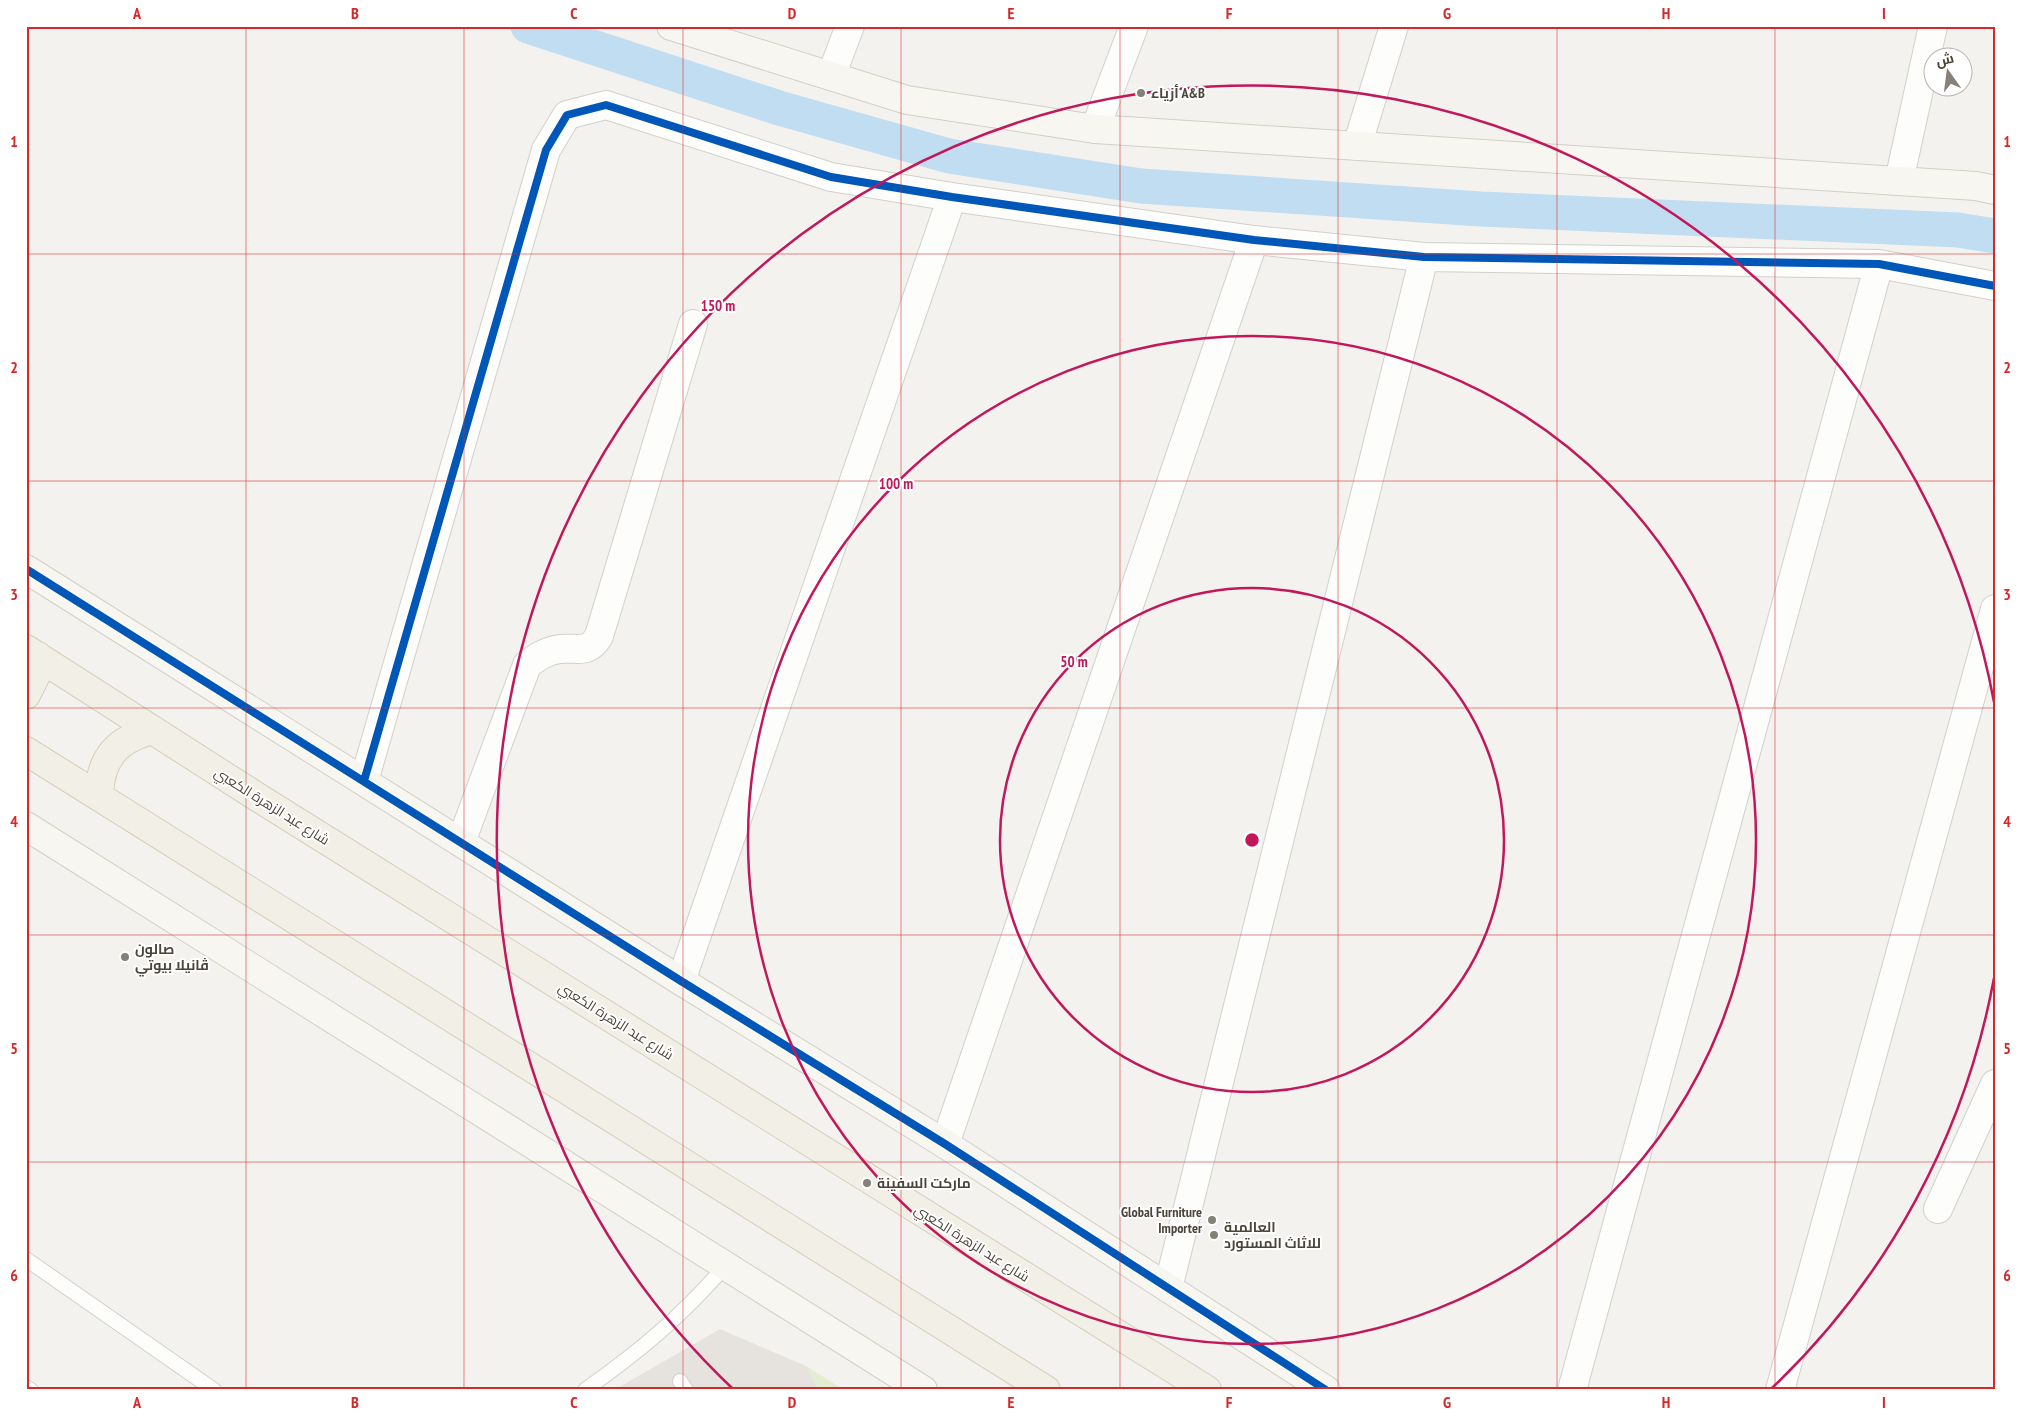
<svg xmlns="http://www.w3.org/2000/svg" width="2021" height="1416" viewBox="0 0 2021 1416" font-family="'PT Sans Narrow',Cairo,sans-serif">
<rect width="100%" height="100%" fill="#f4f2ee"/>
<!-- green -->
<path fill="#e1eecf" d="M806 1366 844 1390H819Z"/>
<!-- parking -->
<path fill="#e6e3df" d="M720 1329 806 1366 819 1390H614Z"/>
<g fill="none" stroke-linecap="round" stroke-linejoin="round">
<!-- canal -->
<path stroke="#c0ddf1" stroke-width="35" d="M528 26 779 108 949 156 1141 186 1481 209 1958 230 1995 236"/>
<!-- lane casing -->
<g stroke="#d2d0cb" stroke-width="16">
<path id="lane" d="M26 1259 214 1390
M680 1381 686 1390
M26 1387 31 1390
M585 1390C640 1351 682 1316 726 1265"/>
</g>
<!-- street casing -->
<g stroke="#d2d0cb" stroke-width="30">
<path id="street" d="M831 76 850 26
M1095 129 1134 26
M1357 146 1394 26
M1899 181 1933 26
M364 781 546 150 567 115 606 105 831 177 952 197 1254 240 1424 257 1879 264 1995 286
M461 842 527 665C537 657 546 651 560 649 577 647 588 655 599 636L693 324
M681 981 952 197
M945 1144 1254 240
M1938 1209 1995 1084
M1168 1288 1424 257
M1572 1390 1879 264
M1780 1390 1995 609"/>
</g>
<!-- secondary casing -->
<g stroke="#d3cfc5" stroke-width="30">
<path id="secondary" d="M671 26 907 100 1095 129 1976 186 1995 190
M26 569 681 981 945 1144 1326 1390
M26 826 923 1390"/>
</g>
<!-- primary casing -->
<g stroke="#d6cebb" stroke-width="30">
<path id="primary" d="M26 649 262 800 1207 1390
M26 695 37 673 38 656
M26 751 1046 1390
M99 796C100 758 117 739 153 730"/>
</g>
<!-- lane -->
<use href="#lane" stroke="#fdfdfc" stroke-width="14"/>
<!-- street -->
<use href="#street" stroke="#fdfdfc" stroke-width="28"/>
<!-- secondary -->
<use href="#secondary" stroke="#f7f6f1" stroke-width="28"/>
<!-- primary -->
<use href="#primary" stroke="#f2efe6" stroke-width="28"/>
<!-- cycleway casing -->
<g stroke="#fff" stroke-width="11">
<path id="cycleway" d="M26 569 681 981 945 1144 1326 1390
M364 781 546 150 567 115 606 105 831 177 952 197 1254 240 1424 257 1879 264 1995 286"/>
</g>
<!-- cycleway -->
<use href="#cycleway" stroke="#0057b8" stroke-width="8"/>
</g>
<!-- grid -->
<path fill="none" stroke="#d62828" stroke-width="1" stroke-opacity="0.55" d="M246 26V1390M464 26V1390M683 26V1390M901 26V1390M1120 26V1390M1338 26V1390M1557 26V1390M1775 26V1390M26 254H1995M26 481H1995M26 708H1995M26 935H1995M26 1162H1995"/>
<!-- distance rings -->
<g fill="none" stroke="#c2185b" stroke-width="2.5">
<circle cx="1252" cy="840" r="252"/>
<circle cx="1252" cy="840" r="504"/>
<path d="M1994 978A755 755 0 0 1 1772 1388M732 1388A755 755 0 1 1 1994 702"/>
</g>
<!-- markers -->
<g fill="#868178" stroke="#fff" stroke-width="2">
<circle cx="1141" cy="93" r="5"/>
<circle cx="125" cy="957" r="5"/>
<circle cx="867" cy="1183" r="5"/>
<circle cx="1212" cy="1220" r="5"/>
<circle cx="1214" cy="1235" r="5"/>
</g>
<g text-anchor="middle" stroke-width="4" stroke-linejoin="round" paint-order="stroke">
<!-- poi labels -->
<g font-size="14" font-weight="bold" fill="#4b4439" stroke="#fff" text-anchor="start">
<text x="1151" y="98">أزياء A&amp;B</text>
<text x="135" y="954">صالون<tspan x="135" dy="16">ڤانيلا بيوتي</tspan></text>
<text x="877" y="1188">ماركت السفينة</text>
<text x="1202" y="1217" text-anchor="end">Global Furniture<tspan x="1202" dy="16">Importer</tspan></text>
<text x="1224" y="1232">العالمية<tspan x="1224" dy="16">للاثاث المستورد</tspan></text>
</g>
<!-- street labels -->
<g font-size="14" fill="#4b4439" stroke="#fff">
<text transform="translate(272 806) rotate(32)" y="5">شارع عبد الزهرة الكعبي</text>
<text transform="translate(616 1021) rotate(32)" y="5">شارع عبد الزهرة الكعبي</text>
<text transform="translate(972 1243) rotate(32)" y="5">شارع عبد الزهرة الكعبي</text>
</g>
</g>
<circle cx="1252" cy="840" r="8" fill="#c2185b" stroke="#fff" stroke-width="2.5"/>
<g font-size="15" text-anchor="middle" font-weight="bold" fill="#c2185b" stroke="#fff" stroke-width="4" stroke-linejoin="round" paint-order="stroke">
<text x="718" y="311">150 m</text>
<text x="896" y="489">100 m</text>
<text x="1074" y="667">50 m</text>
</g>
<!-- border -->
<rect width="2021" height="1416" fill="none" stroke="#ffffff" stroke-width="55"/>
<!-- north arrow -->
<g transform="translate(1948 72) rotate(346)"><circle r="24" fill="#ffffff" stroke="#b7b4b0"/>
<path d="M0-4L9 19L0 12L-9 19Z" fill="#868178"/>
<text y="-8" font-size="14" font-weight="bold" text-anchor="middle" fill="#4b4439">ش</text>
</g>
<rect x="28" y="28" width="1966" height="1360" fill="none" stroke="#d62828" stroke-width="2"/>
<g font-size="16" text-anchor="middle" font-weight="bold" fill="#d62828">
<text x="137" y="19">A</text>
<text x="355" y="19">B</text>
<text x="574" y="19">C</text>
<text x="792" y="19">D</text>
<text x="1011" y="19">E</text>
<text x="1229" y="19">F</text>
<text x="1447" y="19">G</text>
<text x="1666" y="19">H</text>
<text x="1884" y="19">I</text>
<text x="14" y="147">1</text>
<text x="2007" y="147">1</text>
<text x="14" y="373">2</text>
<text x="2007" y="373">2</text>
<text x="14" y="600">3</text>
<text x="2007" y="600">3</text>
<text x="14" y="827">4</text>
<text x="2007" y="827">4</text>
<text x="14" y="1054">5</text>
<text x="2007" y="1054">5</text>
<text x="14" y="1281">6</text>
<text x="2007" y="1281">6</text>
<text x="137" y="1408">A</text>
<text x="355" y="1408">B</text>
<text x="574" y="1408">C</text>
<text x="792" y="1408">D</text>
<text x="1011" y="1408">E</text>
<text x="1229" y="1408">F</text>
<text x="1447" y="1408">G</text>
<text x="1666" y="1408">H</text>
<text x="1884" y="1408">I</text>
</g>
</svg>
